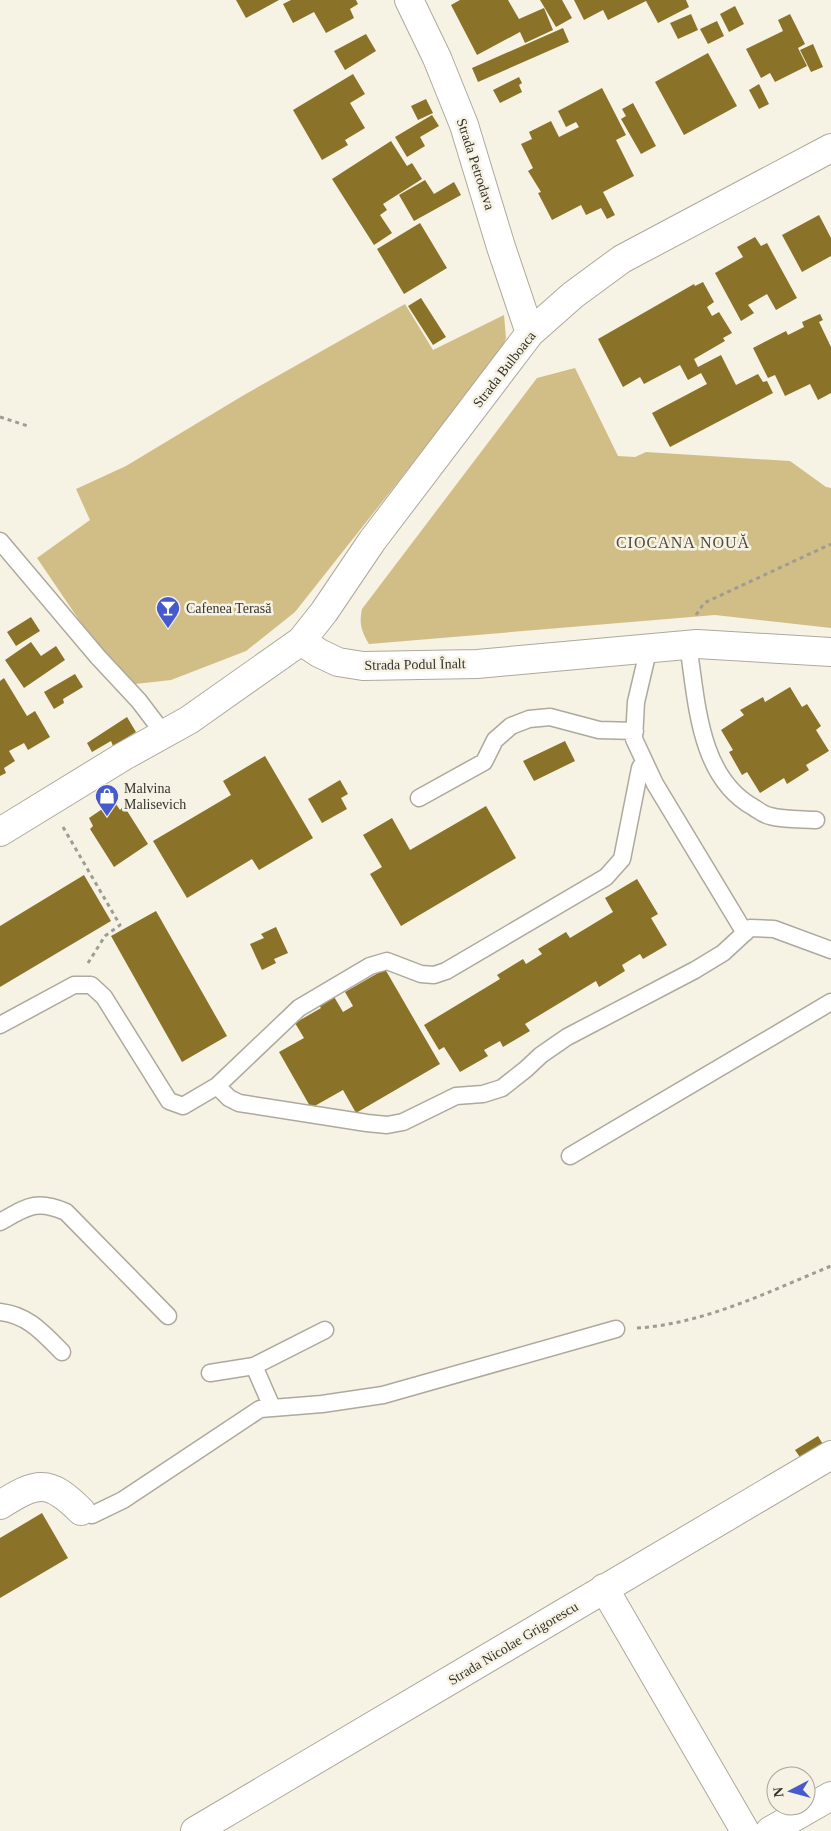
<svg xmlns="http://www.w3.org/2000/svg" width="831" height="1831" viewBox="0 0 831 1831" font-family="'Times New Roman',serif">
<rect width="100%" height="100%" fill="#f6f2e4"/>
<!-- green -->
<path fill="#d1bd86" d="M405 304 433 350 504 315 506 338 500 353 295 612 246 651 171 680 135 684 111 667 37 558 90 520 76 489 126 466 244 395Z
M575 368 618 456 635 457 646 452 790 461 826 487 831 488V628L715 615 369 644C361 631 359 623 362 609L537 378Z"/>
<!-- building -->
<path fill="#8a7329" d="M236 0H279L246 18Z
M291 0H356L358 4 350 9 354 18 326 33 314 12 293 23 283 4Z
M460 0H508L519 19 544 8 553 30 525 43 520 32 477 55 451 5Z
M540 0H562L572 18 556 27Z
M574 0H686L689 7 658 23 646 1 608 20 603 10 584 20Z
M735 6 744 24 729 32 720 14Z
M691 14 698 30 678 39 670 23Z
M790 14 805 44 798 48 807 66 775 82 770 73 761 78 746 49 783 31 778 20Z
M717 21 724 36 708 44 700 29Z
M563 28 569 42 478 82 472 68Z
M366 34 376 51 345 70 334 51Z
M813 44 823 67 811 72 800 50Z
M708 53 737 106 684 135 655 82Z
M353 74 365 94 350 103 365 128 345 140 348 145 322 160 293 110Z
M519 77 522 83 519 85 522 92 500 103 493 90Z
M759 84 769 104 759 109 749 90Z
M602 88 626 135 616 140 634 176 603 192 615 215 607 219 601 208 586 215 581 205 552 220 538 193 541 192 528 171 533 168 521 144 532 139 529 132 551 121 559 137 579 127 576 122 566 127 558 111Z
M426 99 433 113 418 120 411 106Z
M633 103 656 146 641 154 621 119 626 116 622 109Z
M432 115 439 126 420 137 425 146 407 157 395 137Z
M391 141 407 166 412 163 422 179 383 204 387 210 380 215 392 233 374 245 332 179Z
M425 180 434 194 454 182 461 195 414 221 399 195Z
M819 215 831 238V256L802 272 782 235Z
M420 223 447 268 404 294 377 249Z
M755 237 761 246 767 243 797 298 776 310 767 294 748 305 754 313 741 321 715 273 743 257 737 247Z
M703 282 714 302 707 307 712 316 719 312 732 333 723 338 725 341 694 359 698 367 721 355 736 385 758 374 763 382 767 381 773 393 670 447 652 413 707 384 701 373 688 380 680 365 644 384 640 377 623 387 598 339 694 284 695 286Z
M421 298 446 337 433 345 408 306Z
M820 314 823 320 819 322 831 347V393L818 400 810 384 785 396 775 375 768 378 753 348 786 331 788 335 804 327 802 322Z
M31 617 40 631 16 646 7 632Z
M31 642 41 656 56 646 65 660 24 688 5 660Z
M75 674 83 687 63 699 64 703 54 709 44 692Z
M4 678 27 716 35 711 50 737 28 750 24 743 9 751 15 761 4 768 6 773 0 776V681Z
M790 687 802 707 807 704 821 726 816 730 829 751 806 765 809 770 787 784 784 778 760 793 747 772 742 775 729 752 733 750 721 730 744 715 740 710 763 697 765 702Z
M127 717 136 732 113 746 111 741 92 752 87 743Z
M565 741 575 761 534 781 523 761Z
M265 756 313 838 259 870 252 859 187 898 153 841 231 795 223 781Z
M340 780 348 794 341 798 347 809 322 823 308 799Z
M114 801 120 810 124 806 148 844 114 867 90 829 93 826 89 818Z
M486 806 516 858 401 926 370 874 382 867 363 835 392 818 410 850Z
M84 875 111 921 0 987V926Z
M637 879 658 914 651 918 667 945 643 959 640 954 622 965 625 971 599 987 596 981 525 1024 530 1031 503 1047 500 1041 484 1050 488 1056 460 1072 444 1047 439 1050 424 1025 500 979 497 975 523 959 526 964 542 954 538 949 566 932 570 938 613 912 605 898Z
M156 911 227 1036 182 1062 111 936Z
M276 927 288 953 274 959 276 963 262 970 250 944 264 938 261 934Z
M385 969 440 1064 356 1113 343 1090 311 1108 279 1052 304 1038 295 1023 321 1008 318 1004 333 995 343 1012 353 1006 345 992Z
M818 1436 824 1446 802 1460 795 1450Z
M42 1513 68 1558 0 1598V1538Z"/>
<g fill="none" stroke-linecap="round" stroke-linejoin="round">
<!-- service casing -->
<g stroke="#ada99c" stroke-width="19">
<path id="service" d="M0 541 98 657 139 701 164 734
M688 645C697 700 698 776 753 807 758 810 764 815 770 816 784 820 802 819 816 820
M649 647 636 702 634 739 655 784 745 933
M419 798 484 762 495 740 511 726 529 719 550 717 599 730 635 731
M0 1025 74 985H91L104 997 169 1101 183 1106 217 1086 299 1008 370 966 387 961 421 974 434 975 446 971 606 877 622 859 640 768 643 763
M217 1086 229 1098 239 1103 367 1123 387 1125 403 1122 456 1096 483 1094 502 1088 526 1069 541 1055 567 1037 695 970 723 953 750 928 774 929 831 950
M570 1156 831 1002
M0 1222C27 1207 36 1199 66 1212L168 1316
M0 1312C28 1315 43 1333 62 1352
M210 1373 254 1366
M272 1407 254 1366 325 1330
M81 1511 92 1515 123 1500 260 1409 322 1404 383 1395 616 1329"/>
</g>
<!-- minor casing -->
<g stroke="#ada99c" stroke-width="30">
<path id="minor" d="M409 0 437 58 464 125 501 247 530 333
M301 641 319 653 338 662 363 666 477 664 697 644 831 652
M0 832 124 756 189 720 301 641 324 612 372 541 530 333 573 295 622 259 831 148
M0 1505C37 1482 48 1478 81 1511
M604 1588 745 1831
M195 1831 831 1455
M770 1831 831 1796"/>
</g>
<!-- path -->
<path stroke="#9f9c92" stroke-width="3" stroke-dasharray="4 4" stroke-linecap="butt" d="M0 417 28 426
M696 615 704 603 831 544
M63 827 120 925 105 936 88 963
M637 1328C704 1324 770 1291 831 1266"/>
<!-- service -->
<use href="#service" stroke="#fff" stroke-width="16"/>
<!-- minor -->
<use href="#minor" stroke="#fff" stroke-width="28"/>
</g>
<!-- icons -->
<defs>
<g id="bar-pin" transform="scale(1.25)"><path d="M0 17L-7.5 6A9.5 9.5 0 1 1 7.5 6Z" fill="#465ace" stroke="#f6f2e4"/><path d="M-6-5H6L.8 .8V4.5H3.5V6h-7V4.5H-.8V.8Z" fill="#fff"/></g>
<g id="shop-pin" transform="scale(1.25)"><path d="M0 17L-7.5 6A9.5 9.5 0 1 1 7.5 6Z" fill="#465ace" stroke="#f6f2e4"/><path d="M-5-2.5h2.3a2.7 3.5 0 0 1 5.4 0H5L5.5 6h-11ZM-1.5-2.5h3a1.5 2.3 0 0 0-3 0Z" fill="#fff"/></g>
</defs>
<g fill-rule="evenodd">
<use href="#bar-pin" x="168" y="608"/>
<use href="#shop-pin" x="107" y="796"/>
</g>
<g text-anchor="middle" stroke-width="5" stroke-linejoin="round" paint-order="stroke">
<!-- street labels -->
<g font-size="14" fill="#34322d" stroke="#f6f2e4">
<text transform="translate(476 164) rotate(72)" y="5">Strada Petrodava</text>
<text transform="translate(504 369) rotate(-52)" y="5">Strada Bulboaca</text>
<text transform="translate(415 664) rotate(-1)" y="5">Strada Podul Înalt</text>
<text transform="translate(513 1643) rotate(-31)" y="5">Strada Nicolae Grigorescu</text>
</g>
<!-- poi labels -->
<g font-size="14" fill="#34322d" stroke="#f6f2e4" text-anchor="start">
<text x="186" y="613">Cafenea Terasă</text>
<text x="124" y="793">Malvina<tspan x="124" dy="16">Malisevich</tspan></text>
</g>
<!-- quarter labels -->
<g font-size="16" letter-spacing="1" fill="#4e4a3f" stroke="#f6f2e4">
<text x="683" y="548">CIOCANA NOUĂ</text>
</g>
</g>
<!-- north arrow -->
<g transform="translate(791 1791) rotate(264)"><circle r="24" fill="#f6f2e4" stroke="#a8a59b"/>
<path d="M0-4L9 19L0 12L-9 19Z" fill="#465ace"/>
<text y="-8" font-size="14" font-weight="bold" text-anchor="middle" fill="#34322d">N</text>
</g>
</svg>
